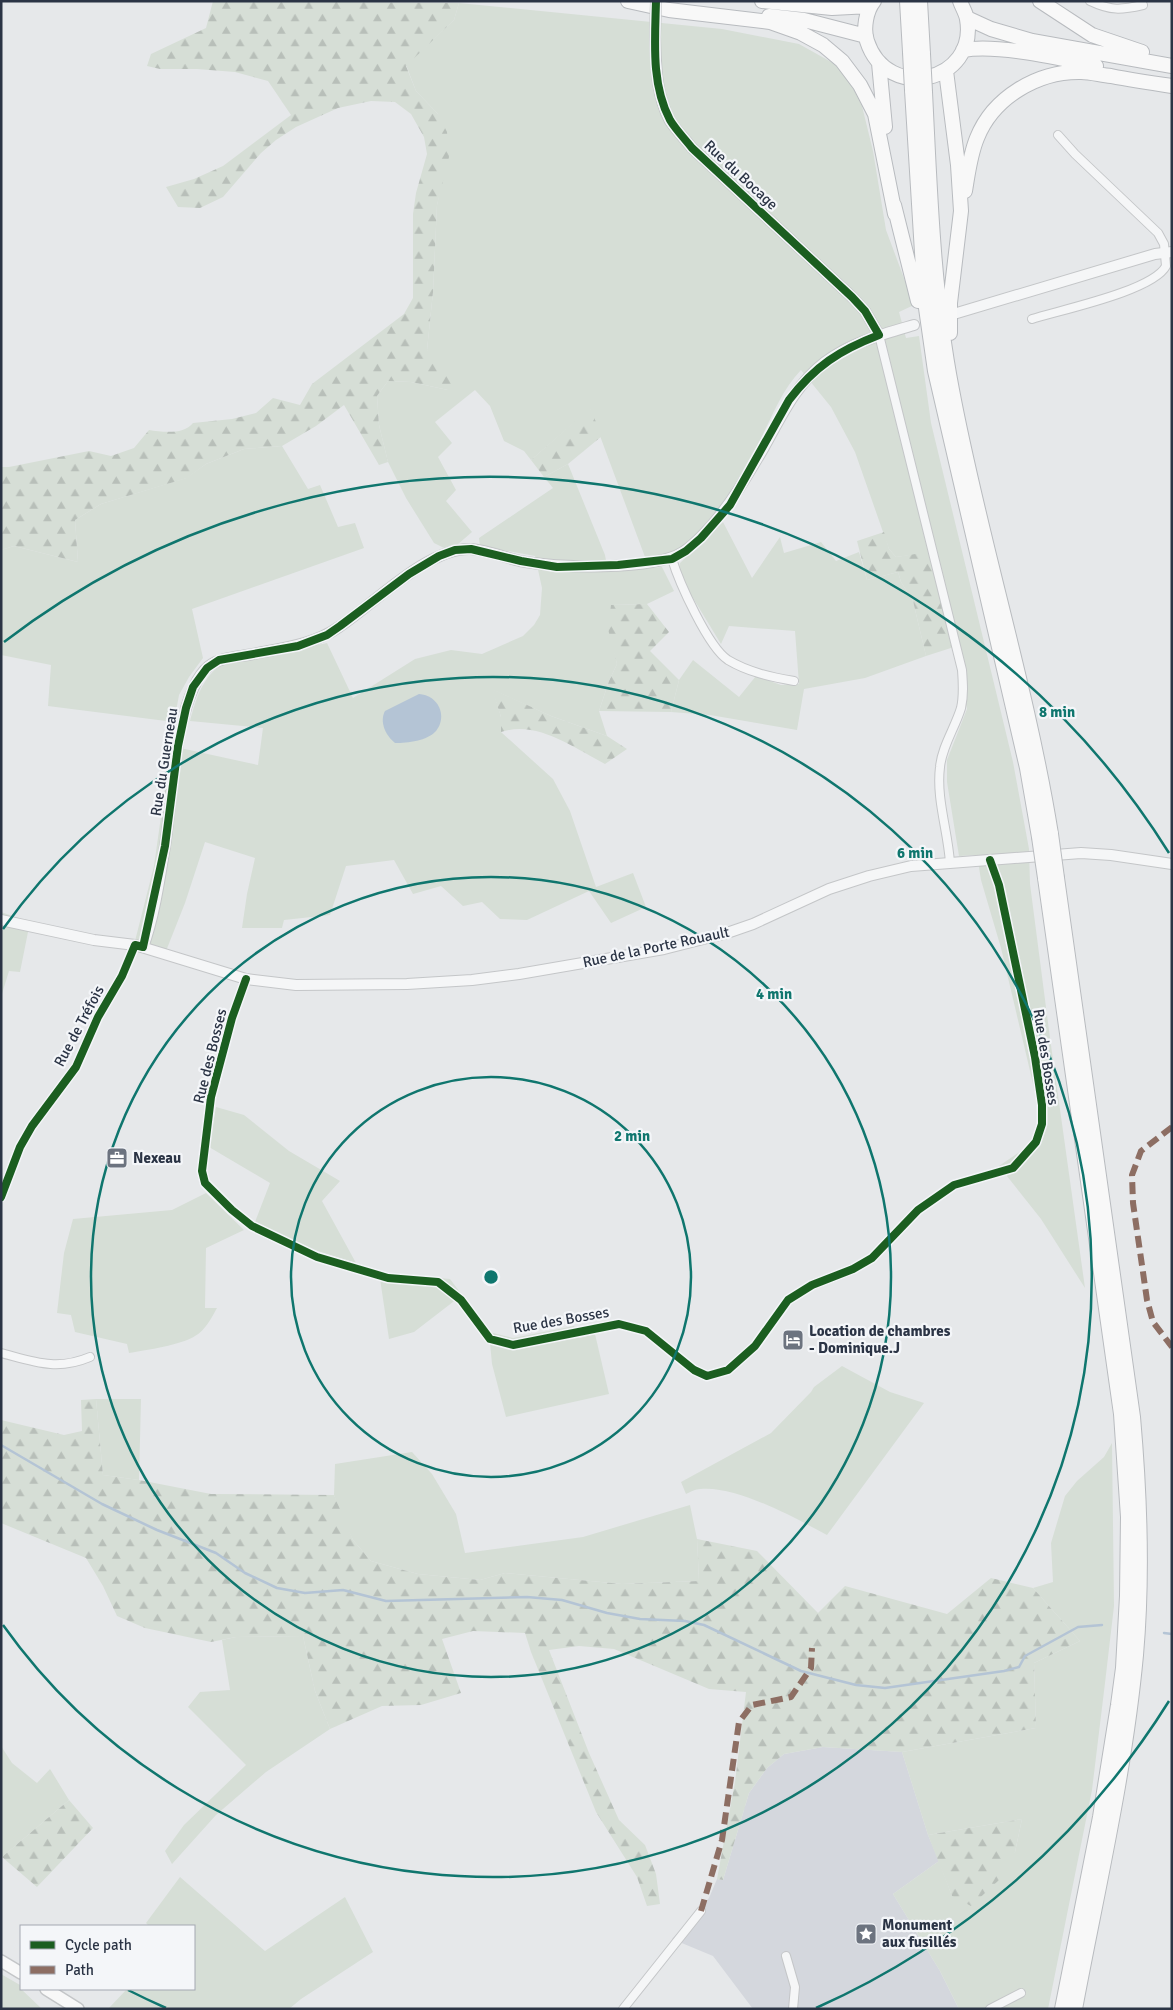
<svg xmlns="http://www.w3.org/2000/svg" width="1173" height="2010" viewBox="0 0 1173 2010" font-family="Signika,sans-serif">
<defs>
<pattern id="forest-firs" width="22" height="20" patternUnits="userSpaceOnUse" patternTransform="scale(1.25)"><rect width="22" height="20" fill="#d6ded6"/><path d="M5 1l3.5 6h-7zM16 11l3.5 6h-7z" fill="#b8bfb9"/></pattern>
</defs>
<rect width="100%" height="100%" fill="#e6e8ea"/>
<!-- built -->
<path fill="#d4d7dd" d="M823 1747 902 1752 928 1835 939 1861 893 1894 940 1971 959 2009H753L713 1956 672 1939 709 1898 717 1879 723 1880 749 1793 767 1768 784 1754Z"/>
<!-- grass -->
<path fill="#d6ded6" d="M459 3 722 29 799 44 833 63 849 80 862 106 873 151 886 230 914 305 899 312 906 338 919 336 931 423 1013 762 1029 849 1030 884 1050 1038 1085 1288 1041 1219 999 1166 1024 1149 1036 1132 1039 1109 1001 948 981 880 977 855 959 856 947 782V760L967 709 954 647 928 553 896 557 889 549 855 452 831 407 801 370C780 392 771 420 757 446 740 476 706 537 675 551 665 556 655 556 645 557L590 409 531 460 524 451 504 441 490 406 475 390 435 422 452 443 438 457 456 490 446 501 472 532 457 545 444 548 434 543 406 498 388 462 379 425 377 396 388 381 411 382 448 390 427 350 433 292 437 205 442 181 438 114 416 91 406 65 454 20Z
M282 446 308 489 320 485 338 527 355 523 364 548 192 609 203 658 189 677 179 695 174 722 48 706 51 665 1 655V550L14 546 78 562 75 520 101 504 186 478 206 464 244 449Z
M568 464 605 555 608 572 662 567 674 591 647 604 611 605 614 649 617 664 609 681 599 711 607 736 551 716 493 690 501 717V732L553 779 570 811 596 887 633 873 646 907 611 923 589 891 527 920 500 919 482 902 463 906 441 886 413 894 394 860 346 866 330 915 284 920 282 928H242L247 894 255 858 205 842 185 903 166 951 135 941 154 866 171 746 258 765 263 728 190 721C196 699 201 681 219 666L327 643 353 698 415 659 451 650 482 654 523 636 534 625 540 615 542 588 535 556 480 546 479 538 553 488 544 477Z
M723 522 752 578 780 537 784 553 821 542 836 561 859 552 867 580 898 572 901 582 913 601 926 656 865 678 804 689 797 730 710 715 671 712 679 680 693 660 739 697 756 676 781 685 799 684 795 631 729 626 721 644 682 580 679 569 680 563Z
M1 912 30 922 20 972 9 971 1 997Z
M216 1107 244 1115 289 1151 340 1181 322 1201 356 1263 305 1247 255 1222 270 1183 209 1147Z
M206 1193 244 1230 206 1248 205 1308H217C212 1317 205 1331 195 1336 181 1345 147 1350 129 1353L127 1344 75 1332 71 1315 57 1313 64 1253 73 1219 172 1210Z
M379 1272 450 1279 462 1295 414 1332 389 1339Z
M574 1326 580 1338 595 1334 609 1394 506 1417 492 1364 489 1332 513 1338Z
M842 1366 890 1392 924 1403 827 1535C795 1518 736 1485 700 1489 696 1489 690 1492 686 1494L681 1482 771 1433 811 1392 814 1387Z
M96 1399H141L139 1480 103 1475Z
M1112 1443 1114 1606 1105 1683 1092 1790 1048 2009H959L940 1971 893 1894 939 1861 952 1896 1015 1852 1022 1819 928 1835 902 1752 1036 1728 1034 1663 1080 1641 1033 1588 1053 1582 1051 1543 1065 1496 1077 1481 1104 1457Z
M412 1452 432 1474 456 1514 465 1553 583 1537 690 1505 697 1539 699 1581 622 1584 505 1573 480 1580 418 1574 371 1561 353 1540 341 1516 334 1495 335 1464Z
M303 1636 315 1691 330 1729 266 1772 216 1815 172 1864 165 1851 184 1825 246 1765 188 1707 200 1692 230 1690 222 1640 236 1637Z
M1 1746 12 1763 37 1783 50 1769 69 1800 1 1858Z
M180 1877 265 1951 345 1897 373 1952 301 1999 289 2009H108L127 1989H194V1926H149L146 1923Z
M1 1974 20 1985 21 1989 42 2009H1Z"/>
<!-- forest -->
<path fill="url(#forest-firs)" d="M213 1 459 3 454 20 406 66 416 91 438 114 447 132 449 157 437 205 433 292 427 350 457 373 448 390 411 382 388 381 377 396 379 425 388 462 379 465 344 405 316 426 282 446 244 449 206 464 187 478 101 504 75 520 78 562 14 546 1 550V467H9L89 451 111 456 134 448 149 430C162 432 184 435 193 423L232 419 256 413 273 398 300 405 312 384 404 314 413 298V214L416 193 427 154 424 137 411 114 395 102 371 101 338 108 296 127 276 140 261 153 223 197 200 208 178 207 166 187 194 179 223 166 291 115 268 81 235 72 197 69H160L147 66 151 54 206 28Z
M590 408 602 436 568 464 544 477 531 460Z
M884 532 889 549 896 557 928 552 954 647 926 656 913 601 901 582 898 572 867 580 857 541Z
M647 604 669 632 650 651 679 680 671 712 599 711 609 681 617 664 608 629 611 605Z
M492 689 551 716 607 736 627 749 605 764C574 748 537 720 501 732V717Z
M96 1399 103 1475 139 1480 211 1494 334 1495 353 1540 371 1561 418 1574 480 1580 505 1573 622 1584 699 1581 697 1539 757 1551 818 1613 845 1586 947 1614 991 1578 1033 1588 1080 1641 1034 1663 1036 1728 902 1752 823 1747 784 1754 767 1768 749 1793 723 1880 717 1879 735 1782 746 1692 709 1689 614 1649 579 1646 549 1650 589 1753 619 1820 645 1845 656 1874 660 1904 647 1906 637 1877 596 1812 531 1652 525 1633 473 1631 442 1639 461 1693 421 1705 382 1706 330 1729 315 1691 303 1636 236 1637 211 1642 145 1628 117 1616 103 1586 86 1558 1 1523V1420L64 1435 82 1431 81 1400Z
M69 1800 93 1828 37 1887 2 1857Z
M1022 1819 1015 1852 999 1880 971 1906 952 1896 928 1835Z"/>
<!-- water -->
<path fill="#b4c4d5" d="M419 694C438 695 448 716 436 731 427 741 408 743 395 743 386 736 379 722 385 711Z"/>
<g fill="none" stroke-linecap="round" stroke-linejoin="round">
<!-- stream -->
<path stroke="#b4c4d5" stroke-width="2.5" d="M1 1445 102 1504 157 1530 216 1553 245 1573 277 1588 305 1593 343 1590 386 1601 527 1597 562 1600 607 1613 640 1619 685 1621 704 1625 801 1671 856 1685 885 1688 1004 1671 1019 1667 1025 1656 1078 1627 1102 1625
M1164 1633 1172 1634"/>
<!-- minor casing -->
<g stroke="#c4c6c8" stroke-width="10">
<path id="minor" d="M1090 1C1111 11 1121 10 1143 5
M1032 319C1060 310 1153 291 1166 266L1164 244 1158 233 1075 154 1058 135
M879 335 962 670C963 683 964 695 961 708 955 728 942 746 940 767 936 799 948 831 950 863
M672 559C679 582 708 647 728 660 748 672 771 677 794 681
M246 979 232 1018 211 1097 202 1171 205 1183 232 1210 252 1226 317 1257 388 1278 438 1282 461 1300 490 1339 513 1345 619 1324 646 1331 694 1370 707 1376 728 1370 755 1346 788 1300 812 1285 853 1269 872 1258 918 1210 954 1185 1013 1168 1036 1142 1042 1124V1105L1035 1057 999 885 990 860
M1 1197 20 1147 32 1126 76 1067 98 1017 122 976 135 945
M1 1353C35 1362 57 1371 90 1357
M786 1956 795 1987 793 2009
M623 2009 701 1911
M990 2009 1021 1993"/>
</g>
<!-- tertiary casing -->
<g stroke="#c4c6c8" stroke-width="12">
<path id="tertiary" d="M655 37C656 66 656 95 670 121 676 130 685 139 692 148L852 297 865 311 879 335
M957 313 1155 254 1172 252
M1 920 94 940 135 945 246 979 296 985 407 984 472 980 519 974 664 949 727 933 753 924 829 889 869 876 911 866 1081 853 1111 855 1172 864
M143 947C154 918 160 877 165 846 172 803 175 693 209 666 221 657 238 657 253 654 283 648 313 645 339 627 374 604 427 548 470 549 486 550 504 557 520 561 555 568 653 571 683 552 694 545 703 535 712 525 732 502 747 476 763 449 781 417 795 385 825 362 852 342 883 334 914 325"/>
</g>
<!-- secondary casing -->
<g stroke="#c4c6c8" stroke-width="14">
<path id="secondary" d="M1 1961 21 1973
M46 1989 78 2009"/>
</g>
<!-- trunk casing -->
<g stroke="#b8bbbf" stroke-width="16">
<path id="trunk" d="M628 1 669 10 770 22 801 33 823 45 842 61 860 85 875 114 895 214
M762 1 832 8 870 6
M874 1C866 11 863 29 867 41 887 103 978 82 967 19 966 13 962 7 960 1
M907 1 910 52
M920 1 923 54
M1040 1 1092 35 1142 52
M769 16 804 20 866 36
M967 18 991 29 1032 41 1172 66
M963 50C998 44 1060 58 1096 66
M879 63 885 127
M946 71 958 165 961 211 950 303V333
M912 90 925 301 935 371 1027 768 1039 837
M925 92C930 192 933 292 952 390 980 539 1027 685 1051 834
M965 191C968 173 970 155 977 138 993 98 1037 71 1081 72 1090 72 1101 75 1111 76 1131 80 1151 83 1172 86
M894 205 918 301
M1045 878 1121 1414 1128 1517 1127 1596 1123 1668 1118 1705 1100 1817 1062 2009
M1057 878 1133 1417C1140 1496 1143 1576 1136 1655 1125 1774 1097 1891 1075 2009"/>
</g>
<!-- minor -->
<use href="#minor" stroke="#f5f6f7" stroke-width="8"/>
<!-- tertiary -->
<use href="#tertiary" stroke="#f5f6f7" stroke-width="10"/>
<!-- secondary -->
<use href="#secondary" stroke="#f8f8f8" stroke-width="11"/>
<!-- trunk -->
<use href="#trunk" stroke="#f8f8f8" stroke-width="14"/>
<!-- tertiary-bridge casing -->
<g stroke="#c4c6c8" stroke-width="12" stroke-linecap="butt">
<path id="tertiary-bridge" d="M655 37 656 1"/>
</g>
<!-- trunk-bridge casing -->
<g stroke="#b8bbbf" stroke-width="16" stroke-linecap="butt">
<path id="trunk-bridge" d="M910 52 912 90
M923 54 925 92
M1051 834 1057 878
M1039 837 1045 878"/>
</g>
<!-- tertiary-bridge -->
<use href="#tertiary-bridge" stroke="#f5f6f7" stroke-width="10"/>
<!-- trunk-bridge -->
<use href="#trunk-bridge" stroke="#f8f8f8" stroke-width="14"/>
<!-- quiet -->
<path stroke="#8d6e63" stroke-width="6" stroke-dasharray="12 6" stroke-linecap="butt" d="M1172 1127 1141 1151 1132 1175 1133 1203 1147 1300 1153 1322 1172 1347
M701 1911 722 1840 739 1722 752 1705 791 1697 811 1668 812 1648"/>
<!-- cycleway casing -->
<g stroke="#f4f6f9" stroke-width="11">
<path id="cycleway" d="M246 979 232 1018 211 1097 202 1171 205 1183 232 1210 252 1226 317 1257 388 1278 438 1282 461 1300 490 1339 513 1345 619 1324 646 1331 694 1370 707 1376 728 1370 755 1346 788 1300 812 1285 853 1269 872 1258 918 1210 954 1185 1013 1168 1036 1142 1042 1124V1105L1035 1057 999 885 990 860
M1 1197 20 1147 32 1126 76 1067 98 1017 122 976 135 945 143 947 165 846 178 746 186 708 193 687 207 668 219 660 298 646 327 635 340 626 409 574 439 556 455 550 471 549 521 561 557 567 618 565 672 559 686 551 701 538 730 505 789 400C815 366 840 350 879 335L865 311 852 297 692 148C685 139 676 130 670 120 651 84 655 41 656 1"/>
</g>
<!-- cycleway -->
<use href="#cycleway" stroke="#1b5e20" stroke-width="8"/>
</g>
<!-- distance rings -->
<g fill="none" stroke="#0f766e" stroke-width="2.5">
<circle cx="491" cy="1277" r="200"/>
<circle cx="491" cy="1277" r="400"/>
<path d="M3 929A600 600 0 1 1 3 1625"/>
<path d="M1169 1701A800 800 0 0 1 816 2008M166 2008A800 800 0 0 1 128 1990M4 642A800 800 0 0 1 1169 853"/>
</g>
<!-- icons -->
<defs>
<g id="office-square" transform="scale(1.125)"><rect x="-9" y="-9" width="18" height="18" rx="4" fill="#6c737f" stroke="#f4f6f9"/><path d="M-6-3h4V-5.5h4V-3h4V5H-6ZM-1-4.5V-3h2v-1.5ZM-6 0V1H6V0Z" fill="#fff"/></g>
<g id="hotel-square" transform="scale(1.125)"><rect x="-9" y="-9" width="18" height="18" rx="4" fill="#6c737f" stroke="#f4f6f9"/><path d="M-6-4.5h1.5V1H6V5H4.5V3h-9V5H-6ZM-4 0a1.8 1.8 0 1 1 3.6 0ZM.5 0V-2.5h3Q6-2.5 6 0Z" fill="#fff"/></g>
<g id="sight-square" transform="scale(1.125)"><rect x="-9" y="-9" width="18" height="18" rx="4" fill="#6c737f" stroke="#f4f6f9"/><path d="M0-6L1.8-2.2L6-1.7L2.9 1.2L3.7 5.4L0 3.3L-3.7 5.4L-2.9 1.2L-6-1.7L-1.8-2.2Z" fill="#fff"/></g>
</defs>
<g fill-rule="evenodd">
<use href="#office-square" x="117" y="1158"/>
<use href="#hotel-square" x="793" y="1340"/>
<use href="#sight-square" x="866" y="1934"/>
</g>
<g text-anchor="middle" stroke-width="4.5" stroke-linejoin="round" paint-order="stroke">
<!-- street labels -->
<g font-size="15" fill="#2b3445" stroke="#f4f6f9">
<text transform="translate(741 175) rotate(43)" y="5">Rue du Bocage</text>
<text transform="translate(164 762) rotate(-81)" y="5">Rue du Guerneau</text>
<text transform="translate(656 947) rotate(-12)" y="5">Rue de la Porte Rouault</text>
<text transform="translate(79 1026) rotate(-62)" y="5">Rue de Tréfois</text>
<text transform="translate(210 1056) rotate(-76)" y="5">Rue des Bosses</text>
<text transform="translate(1046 1057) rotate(81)" y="5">Rue des Bosses</text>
<text transform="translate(561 1320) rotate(-10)" y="5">Rue des Bosses</text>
</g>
<!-- poi labels -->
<g font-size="15" font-weight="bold" fill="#2b3445" stroke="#f4f6f9" text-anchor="start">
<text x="133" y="1163">Nexeau</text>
<text x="809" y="1336">Location de chambres<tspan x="809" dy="17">- Dominique.J</tspan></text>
<text x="882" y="1930">Monument<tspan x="882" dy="17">aux fusillés</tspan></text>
</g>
</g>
<circle cx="491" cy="1277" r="8" fill="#0f766e" stroke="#f4f6f9" stroke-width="2.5"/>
<g font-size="15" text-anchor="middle" font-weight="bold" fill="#0f766e" stroke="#f4f6f9" stroke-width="4.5" stroke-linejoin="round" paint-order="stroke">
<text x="1057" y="717">8 min</text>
<text x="915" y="858">6 min</text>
<text x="774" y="999">4 min</text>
<text x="632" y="1141">2 min</text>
</g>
<!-- border -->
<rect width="1173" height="2010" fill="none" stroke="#2b3445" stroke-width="5"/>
<!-- legend -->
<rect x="20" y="1925" width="175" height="65" fill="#f4f6f9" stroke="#a4a8b1"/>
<rect x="30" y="1941" width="25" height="8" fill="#1b5e20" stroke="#a4a8b1"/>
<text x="65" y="1950" font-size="15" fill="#2b3445">Cycle path</text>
<rect x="30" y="1966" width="25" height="8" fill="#8d6e63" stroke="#a4a8b1"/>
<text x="65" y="1975" font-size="15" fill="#2b3445">Path</text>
</svg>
